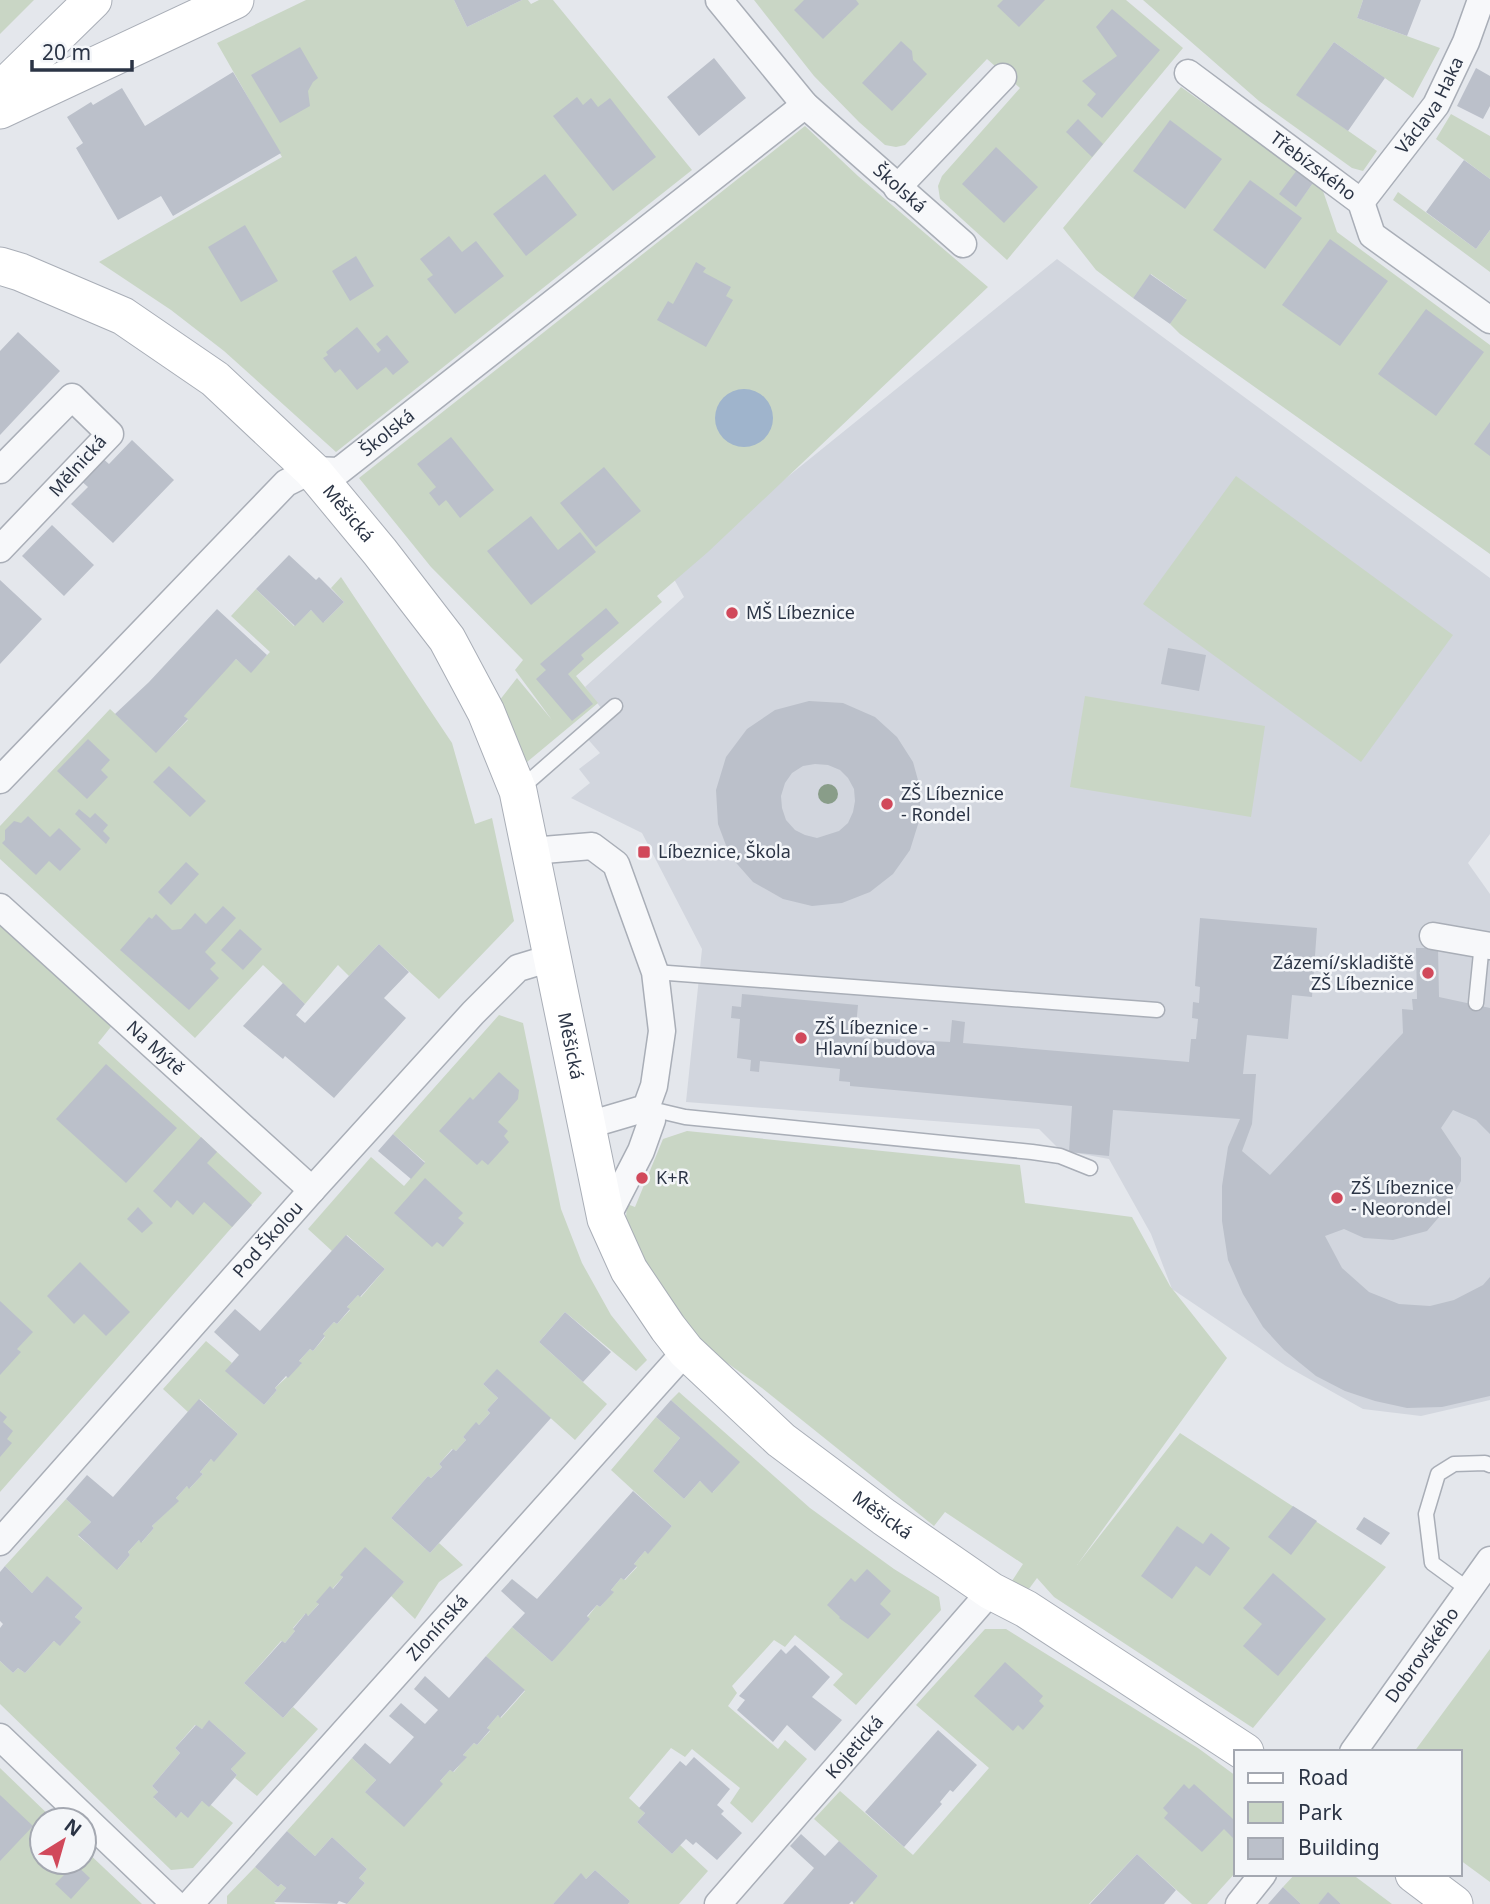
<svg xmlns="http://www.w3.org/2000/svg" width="1490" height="1904" viewBox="0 0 1490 1904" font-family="'Noto Sans',sans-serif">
<rect width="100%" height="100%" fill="#e4e7ec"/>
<!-- built -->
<path fill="#d2d6de" d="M1057 259 1490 578V834L1468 863 1490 894V1400L1421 1416 1363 1409 1286 1366 1172 1289 1151 1234 1109 1159 1060 1150 1039 1129 686 1102 702 949 642 833 571 798 590 783 579 769 600 753 578 728 601 708 585 687 684 597 670 572Z"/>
<!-- green -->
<path fill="#c9d6c5" d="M0 0H34L0 34Z
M306 0H454L467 27 522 0H528L531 4 539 0H553L692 170 336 452 224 351 171 310 99 262 282 157 217 43Z
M754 0H1126L1183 48 1007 260 940 199 938 186 942 176 1020 88 987 59 905 145 896 147 885 145 859 122 814 76Z
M1143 0H1363L1357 18 1440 48 1413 98 1334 42 1297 95 1377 151 1363 171 1352 168 1259 101Z
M1181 87 1297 170 1296 206 1313 183 1323 191 1337 232 1490 345V554L1180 334 1170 324 1186 299 1151 274 1133 298 1096 270 1063 228Z
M1451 114 1490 136V179L1436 139Z
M805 126 858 176 988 287 708 552 657 596 662 602 576 676 598 703 527 762 514 744 499 701 517 678 552 720 515 670 523 660 431 567 359 478Z
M1398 192 1476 249 1490 230V272L1393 200Z
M1236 476 1453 635 1361 762 1143 604Z
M341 577 452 743 475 824 492 818 514 921 439 999 379 944 349 976 338 965 305 1004 263 965 195 1038 0 859V826L110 709 156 752 188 720 181 713 236 659 251 672 270 652 231 616 256 589 294 626 311 610 324 622 344 602 331 588Z
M1085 696 1265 726 1251 817 1070 787Z
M0 924 114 1023 98 1043 262 1193 0 1492Z
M499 1015 523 1023 561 1209 582 1263 611 1315 647 1360 636 1371 565 1312 539 1342 607 1404 575 1440 497 1370 483 1384 498 1398 487 1410 490 1413 479 1425 476 1423 463 1437 466 1440 456 1451 452 1449 439 1464 442 1467 431 1478 428 1476 391 1518 430 1553 439 1543 463 1565 439 1582 415 1619 391 1596 404 1582 341 1575 343 1577 308 1616 305 1614 293 1628 295 1631 285 1643 281 1641 244 1683 283 1718 293 1707 318 1729 257 1796 235 1778 237 1775 231 1769 245 1752 210 1721 202 1729 195 1725 175 1748 180 1753 152 1786 158 1792 154 1798 175 1817 181 1812 188 1817 202 1801 211 1805 233 1823 193 1868 171 1870 0 1704V1661L13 1673 18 1668 25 1673 54 1641 60 1645 80 1622 75 1617 83 1608 47 1577 32 1593 5 1566 66 1499 91 1522 78 1536 118 1569 130 1555 128 1552 139 1540 142 1542 154 1528 152 1526 178 1501 176 1498 187 1486 190 1488 203 1474 200 1472 211 1459 214 1461 238 1434 200 1399 188 1412 163 1389 206 1341 232 1363 226 1371 264 1405 277 1390 275 1388 301 1364 299 1361 310 1349 313 1351 325 1337 323 1334 334 1322 337 1324 350 1310 347 1307 358 1295 361 1297 385 1269 347 1235 332 1251 308 1229 371 1157 404 1186 425 1162 393 1134Z
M687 1131 1020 1165 1025 1203 1132 1217 1170 1286 1227 1358 1077 1565 1180 1433 1386 1567 1253 1728 1054 1597 1037 1578 1026 1593 1010 1584 1023 1564 945 1512 934 1526 762 1388 698 1342 625 1230 627 1204 635 1207 663 1139Z
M679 1392 810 1508 894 1569 939 1597 941 1610 856 1705 833 1685 843 1674 795 1635 785 1647 774 1640 732 1686 737 1693 728 1706 778 1749 785 1740 807 1759 752 1823 730 1803 740 1788 692 1749 685 1757 671 1748 629 1798 645 1813 637 1822 672 1854 680 1845 708 1871 679 1904H628L630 1901 595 1870 586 1879 581 1874 553 1904H347L365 1883 359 1878 367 1869 332 1837 315 1856 287 1831 352 1758 376 1780 365 1792 440 1781 450 1770 454 1772 466 1757 463 1755 474 1743 477 1745 490 1731 487 1728 498 1715 501 1718 525 1691 486 1656 512 1627 552 1662 597 1605 600 1607 613 1592 611 1590 621 1578 625 1580 637 1567 634 1564 645 1551 648 1553 672 1526 611 1470 656 1417 680 1438 653 1471 684 1499 700 1481 713 1492 739 1462 671 1400Z
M985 1629H1006L1198 1748 1236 1776V1872L1207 1904H1192L1137 1854 1089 1904H853L878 1876 814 1819 840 1791 913 1855 989 1768 916 1705Z
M1490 1649V1882L1460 1860V1752H1414Z
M0 1768 54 1820H42V1862H84V1849L142 1904H0Z
M255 1867 278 1887 281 1884 286 1888 274 1902 276 1904H227V1896Z
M1295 1874H1352L1392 1904H1341L1328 1893 1318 1904H1301L1283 1887Z"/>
<!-- water -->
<path fill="#9fb4cc" d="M715 418a29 29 0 1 1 58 0a29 29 0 1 1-58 0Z"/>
<!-- building -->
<path fill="#bbc0ca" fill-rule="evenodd" d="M454 0H522L467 27Z
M804 0H856L859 4 823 39 794 10Z
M1003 0H1045L1019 27 997 6Z
M1363 0H1421L1407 36 1357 18Z
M1112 9 1160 50 1102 118 1087 105 1096 94 1082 81 1117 56 1096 27Z
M901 41 912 51 913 60 927 74 892 111 862 83Z
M1334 42 1385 78 1348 131 1296 95Z
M300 47 318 78 313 82 308 91 310 106 280 123 251 75Z
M714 58 746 98 699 136 667 97Z
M1476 68 1490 76V106L1483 119 1457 106Z
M233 72 281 153 173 216 161 196 118 220 76 148 83 143 67 117 91 102 93 105 122 88 145 126Z
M577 97 583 105 591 98 598 107 610 98 656 157 613 191 553 116Z
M1078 119 1103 144 1092 157 1066 132Z
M1170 120 1222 159 1185 209 1133 171Z
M996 147 1038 187 1004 223 962 184Z
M1464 160 1490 179V230L1476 249 1426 212Z
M1297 170 1313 183 1296 207 1279 194Z
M545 174 577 215 526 256 493 214Z
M1250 180 1302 218 1265 269 1213 230Z
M245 225 278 281 241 302 208 247Z
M449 236 462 252 476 241 504 276 455 314 427 279 433 275 420 259Z
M1330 239 1388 281 1340 346 1282 305Z
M356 256 374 286 350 301 332 271Z
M696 262 706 268 703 272 731 287 726 296 733 300 706 347 657 320 668 301 673 304Z
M1150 274 1187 300 1170 324 1133 298Z
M1426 309 1484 352 1436 416 1378 374Z
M357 327 378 353 381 350 376 344 387 335 409 362 393 375 386 367 357 390 340 369 335 373 323 358 328 355 326 352Z
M18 332 60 371 0 435V351Z
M1490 422V456L1474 444Z
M451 437 494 490 460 518 446 500 439 506 429 493 436 487 417 464Z
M132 440 174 480 113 543 71 504 88 487 79 479 101 457 109 464Z
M604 467 641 511 596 547 560 503Z
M531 516 558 550 580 532 596 552 531 605 487 551Z
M52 525 94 565 64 596 22 556Z
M289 555 316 580 319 577 344 602 323 623 311 610 295 626 256 589Z
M0 580 42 619 0 664Z
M606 608 619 623 581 655 584 659 568 674 593 704 572 721 536 679 546 670 540 664Z
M217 609 267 655 251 673 236 659 184 716 188 719 156 753 115 714 149 682Z
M1168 648 1206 655 1199 691 1161 684Z
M809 701 843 703 875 717 897 737 913 762 921 791 919 821 910 850 893 874 870 892 842 903 812 906 783 899 753 882 730 856 718 824 716 790 726 757 747 729 775 710ZM815 764 828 765 840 770 848 778 854 789 855 801 853 812 848 823 839 831 817 838 805 835 795 830 786 820 782 808 781 796 785 783 792 773 803 766Z
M88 739 110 760 101 770 108 777 87 799 57 771Z
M169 766 206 801 190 817 153 782Z
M79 809 90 818 95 813 108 825 103 831 110 838 106 844 75 814Z
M28 816 50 837 59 828 81 849 60 871 49 861 36 875 2 843 5 840V830L14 821 21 823Z
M186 862 199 874 171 905 158 892Z
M223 906 236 918 205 952 216 963 210 969 219 978 189 1010 120 950 149 917 152 919 156 914 172 930 181 929 195 913 206 924Z
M1200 918 1317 928 1312 997 1292 995 1288 1039 1247 1035 1243 1074H1256L1252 1124 1242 1151 1270 1175 1403 1033 1402 1009 1413 1010 1412 999H1417L1416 948H1438L1439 997 1490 1008V1134L1476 1120 1453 1110 1441 1128 1461 1158V1181L1446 1209 1427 1231 1393 1240 1364 1238 1344 1229 1325 1236 1342 1268 1369 1292 1399 1304 1430 1306 1454 1300 1483 1285 1490 1277V1396L1442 1407 1407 1408 1375 1401 1345 1391 1316 1376 1284 1350 1263 1327 1243 1294 1228 1260 1222 1221V1186L1228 1147 1240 1119 1113 1110 1109 1156 1069 1152 1072 1106 850 1086V1082L839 1081 840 1069 760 1061 759 1072 750 1071 751 1060 737 1058 740 1019 731 1018 732 1006 741 1007 742 994 858 1005 855 1037 950 1042 952 1020 965 1022 963 1043 1189 1062 1191 1039H1196L1198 1019 1192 1018 1193 1002 1199 1003 1200 987 1195 986Z
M240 929 262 949 243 970 221 950Z
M379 944 409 972 384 998 406 1018 334 1098 285 1056 283 1059 243 1026 283 983 305 1004 296 1015 305 1023Z
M106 1064 177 1128 126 1183 56 1119Z
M499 1072 519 1090 518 1099 498 1122 508 1131 504 1136 509 1142 488 1165 482 1160 477 1165 439 1131 470 1097 473 1100Z
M393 1134 425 1163 411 1179 378 1151Z
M201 1137 217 1152 207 1163 252 1205 232 1227 204 1202 193 1215 177 1200 171 1208 153 1191Z
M425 1178 463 1213 458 1218 464 1223 443 1247 437 1242 432 1247 394 1213Z
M138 1207 153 1223 142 1233 127 1219Z
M346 1235 385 1269 360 1297 358 1295 347 1307 350 1309 337 1324 334 1322 323 1334 325 1336 313 1351 310 1349 299 1361 302 1363 288 1378 286 1376 275 1388 277 1390 264 1405 225 1371 239 1355 214 1332 235 1309 260 1331Z
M80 1262 130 1312 106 1336 84 1314 74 1324 47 1296Z
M0 1301 33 1332 17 1349 21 1352 0 1375Z
M565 1312 611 1352 583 1382 539 1342Z
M497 1369 551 1418 430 1553 391 1518 428 1476 431 1478 442 1467 439 1464 453 1449 456 1451 466 1440 463 1437 476 1422 479 1425 490 1413 487 1410 498 1398 483 1384Z
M199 1399 238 1434 214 1462 211 1459 200 1472 203 1474 189 1489 187 1486 176 1498 179 1501 152 1526 154 1528 141 1543 139 1540 128 1552 130 1555 117 1570 78 1535 91 1522 66 1499 87 1475 113 1497Z
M671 1400 740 1462 712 1493 700 1481 684 1499 653 1471 680 1438 656 1417Z
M0 1411 7 1417 3 1422 13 1431 7 1439 12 1443 0 1457Z
M633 1491 672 1526 648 1554 645 1551 634 1564 637 1566 624 1580 621 1578 611 1590 614 1592 600 1607 597 1605 587 1616 590 1619 552 1662 512 1627 525 1613 501 1591 512 1579 537 1599Z
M1293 1506 1317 1521 1291 1555 1268 1537Z
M1364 1517 1390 1533 1381 1545 1356 1529Z
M1177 1526 1203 1544 1211 1533 1230 1548 1210 1576 1196 1566 1172 1599 1141 1576Z
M365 1547 404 1582 283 1718 244 1683 282 1641 285 1643 295 1631 293 1629 306 1613 308 1616 319 1604 316 1602 330 1586 333 1589 343 1577 340 1575Z
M5 1566 32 1593 47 1576 83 1608 75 1617 81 1622 60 1646 54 1641 25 1673 18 1668 13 1673 0 1661V1628L3 1624 0 1621V1572Z
M867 1569 891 1591 880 1604 891 1614 868 1639 839 1618 840 1617 827 1605 851 1578 855 1582Z
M1273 1573 1326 1619 1278 1676 1243 1646 1262 1624 1243 1608Z
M795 1645 830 1677 812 1697 842 1720 815 1751 787 1725 773 1742 737 1710 745 1700 739 1696 781 1649 786 1654Z
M486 1656 525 1690 500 1718 498 1715 487 1728 490 1730 477 1745 474 1743 463 1755 467 1757 453 1772 450 1770 440 1781 443 1784 404 1827 365 1792 376 1780 352 1758 365 1743 390 1764 414 1737 389 1716 401 1703 425 1724 438 1710 414 1689 425 1676 449 1698Z
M1005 1662 1043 1696 1039 1701 1044 1706 1023 1730 1018 1725 1013 1731 974 1696Z
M209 1720 246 1753 231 1769 237 1775 209 1807 202 1801 188 1818 181 1812 176 1818 153 1797 158 1792 152 1786 180 1753 175 1748 196 1725 202 1729Z
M938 1730 977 1765 953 1792 950 1790 940 1802 942 1804 904 1847 865 1812Z
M694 1757 730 1789 717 1805 724 1811 721 1814 742 1833 717 1860 696 1842 693 1845 686 1839 672 1854 637 1822 645 1813 639 1808 680 1761 686 1766Z
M1184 1784 1189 1789 1194 1784 1232 1818 1236 1823V1841L1224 1829 1202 1852 1164 1818 1168 1813 1163 1808Z
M0 1795 33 1826 0 1861Z
M287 1831 315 1856 332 1837 367 1869 359 1878 365 1883 347 1904 339 1901 337 1904 274 1902 286 1888 281 1884 278 1887 255 1867Z
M801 1834 825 1856 839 1841 878 1876 854 1904 852 1901 849 1904H783L814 1868 790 1846Z
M1137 1854 1176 1890 1164 1904H1090Z
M75 1864 90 1878 71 1899 55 1884Z
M595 1870 630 1901 628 1904H553L581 1873 586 1879Z
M1283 1887 1301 1904H1268Z
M1328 1892 1341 1904H1318Z"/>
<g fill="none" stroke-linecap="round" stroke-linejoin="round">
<!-- lane casing -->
<g stroke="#a9aeb7" stroke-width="17">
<path id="lane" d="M519 790 615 706
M655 972 1157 1010
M1476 1003 1482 943
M647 1108 685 1117 1032 1152 1060 1156 1090 1168
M1469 1590 1432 1563 1426 1514 1438 1474 1454 1464 1485 1463 1490 1465"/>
</g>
<!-- street casing -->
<g stroke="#a9aeb7" stroke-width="29">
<g id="street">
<path id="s1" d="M719 0 805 105 963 244"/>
<path id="s2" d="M1188 73 1361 202 1372 235 1490 320"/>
<path d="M897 188 1003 77"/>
<path id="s3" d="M1361 202 1436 105 1466 42 1481 0"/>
<path d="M0 470 72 397 110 434 0 549"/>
<path id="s4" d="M0 780 286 483 312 470 339 471 805 105"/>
<path d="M531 851 592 846 616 864 655 972 662 1031 654 1086 646 1108 585 1126"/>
<path id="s5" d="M0 907 312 1190"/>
<path d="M1433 936 1490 946"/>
<path d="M606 1219 641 1151 652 1120 646 1108"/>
<path id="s6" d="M0 1542 312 1190 473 1013 518 968 551 958"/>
<path d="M0 1737 175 1904"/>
<path id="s7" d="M1353 1752 1490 1560"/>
<path id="s8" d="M190 1904 686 1351"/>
<path id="s9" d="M718 1904 991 1591"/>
<path d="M1239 1904 1263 1874"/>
</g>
</g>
<!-- secondary casing -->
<g stroke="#a9aeb7" stroke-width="39">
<g id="secondary">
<path d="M0 91 93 0"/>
<path d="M0 110 235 0"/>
<path id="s10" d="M0 266 20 272 123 316 215 379 312 470 380 552 447 639 486 712 518 791 606 1219 629 1270 668 1328 686 1351 781 1440 884 1517 991 1591 1026 1609 1245 1752"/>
<path d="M1414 1874 1454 1904"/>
</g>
</g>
<!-- lane -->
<use href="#lane" stroke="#f7f8fa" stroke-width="14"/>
<!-- street -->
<use href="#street" stroke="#f7f8fa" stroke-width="26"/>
<!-- secondary -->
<use href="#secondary" stroke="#fff" stroke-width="37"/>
</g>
<!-- trees -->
<circle fill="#899d89" cx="828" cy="794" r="10"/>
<!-- markers -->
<g fill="#d1495b" stroke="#f4f6f9" stroke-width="2.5">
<circle cx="732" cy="613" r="7"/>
<circle cx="887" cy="804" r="7"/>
<rect x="637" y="845" width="14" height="14" rx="3.5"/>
<circle cx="1428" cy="973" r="7"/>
<circle cx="801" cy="1038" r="7"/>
<circle cx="642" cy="1178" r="7"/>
<circle cx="1337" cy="1198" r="7"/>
</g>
<g text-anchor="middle" stroke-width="5" stroke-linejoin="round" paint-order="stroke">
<!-- street labels -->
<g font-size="18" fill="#2b3445" stroke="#f4f6f9">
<text dy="6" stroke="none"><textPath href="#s3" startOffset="119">Václava Haka</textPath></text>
<text dy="6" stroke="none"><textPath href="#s2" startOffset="156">Třebízského</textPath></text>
<text dy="6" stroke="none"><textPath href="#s1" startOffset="262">Školská</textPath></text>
<text dy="6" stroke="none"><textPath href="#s4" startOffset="530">Školská</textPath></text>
<text transform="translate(78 466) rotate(-48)" y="6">Mělnická</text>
<text dy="6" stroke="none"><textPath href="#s10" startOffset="434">Měšická</textPath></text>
<text dy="6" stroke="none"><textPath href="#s10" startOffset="1022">Měšická</textPath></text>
<text dy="6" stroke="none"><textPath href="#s5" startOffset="210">Na Mýtě</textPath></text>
<text dy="6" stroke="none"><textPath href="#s6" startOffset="404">Pod Školou</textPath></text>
<text dy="6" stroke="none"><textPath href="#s10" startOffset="1610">Měšická</textPath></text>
<text dy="6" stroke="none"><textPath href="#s8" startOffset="371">Zlonínská</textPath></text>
<text dy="6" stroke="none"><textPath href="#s7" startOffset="119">Dobrovského</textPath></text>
<text dy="6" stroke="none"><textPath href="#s9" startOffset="208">Kojetická</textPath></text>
</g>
<!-- poi labels -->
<g font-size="18" fill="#2b3445" stroke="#f4f6f9" text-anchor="start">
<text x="746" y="619">MŠ Líbeznice</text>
<text x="901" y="800">ZŠ Líbeznice<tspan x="901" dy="21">- Rondel</tspan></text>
<text x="658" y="858">Líbeznice, Škola</text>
<text x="1414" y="969" text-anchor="end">Zázemí/skladiště<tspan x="1414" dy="21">ZŠ Líbeznice</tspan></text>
<text x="815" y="1034">ZŠ Líbeznice -<tspan x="815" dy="21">Hlavní budova</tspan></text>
<text x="656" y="1184">K+R</text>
<text x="1351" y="1194">ZŠ Líbeznice<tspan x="1351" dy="21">- Neorondel</tspan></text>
</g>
</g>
<!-- legend -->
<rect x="1234" y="1750" width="228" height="126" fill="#f4f6f9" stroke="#a4a8b1" stroke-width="2"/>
<rect x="1248" y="1773" width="35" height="10" fill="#ffffff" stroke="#a4a8b1" stroke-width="2"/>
<text x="1298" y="1785" font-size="21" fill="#2b3445">Road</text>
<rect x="1248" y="1802" width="35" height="21" fill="#c9d6c5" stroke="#a4a8b1" stroke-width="2"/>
<text x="1298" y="1820" font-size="21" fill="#2b3445">Park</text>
<rect x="1248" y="1838" width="35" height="21" fill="#bbc0ca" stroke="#a4a8b1" stroke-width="2"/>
<text x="1298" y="1855" font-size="21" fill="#2b3445">Building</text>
<!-- north arrow -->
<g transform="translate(63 1841) rotate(37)"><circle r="33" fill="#f4f6f9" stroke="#a4a8b1" stroke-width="2"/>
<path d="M0-5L12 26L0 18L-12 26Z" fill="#d1495b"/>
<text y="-10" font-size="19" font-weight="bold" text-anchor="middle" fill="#2b3445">N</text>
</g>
<!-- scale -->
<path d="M32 60v10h100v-10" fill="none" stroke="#2b3445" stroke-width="3.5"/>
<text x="42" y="60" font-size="21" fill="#2b3445" stroke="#f4f6f9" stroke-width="5" paint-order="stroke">20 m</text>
</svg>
